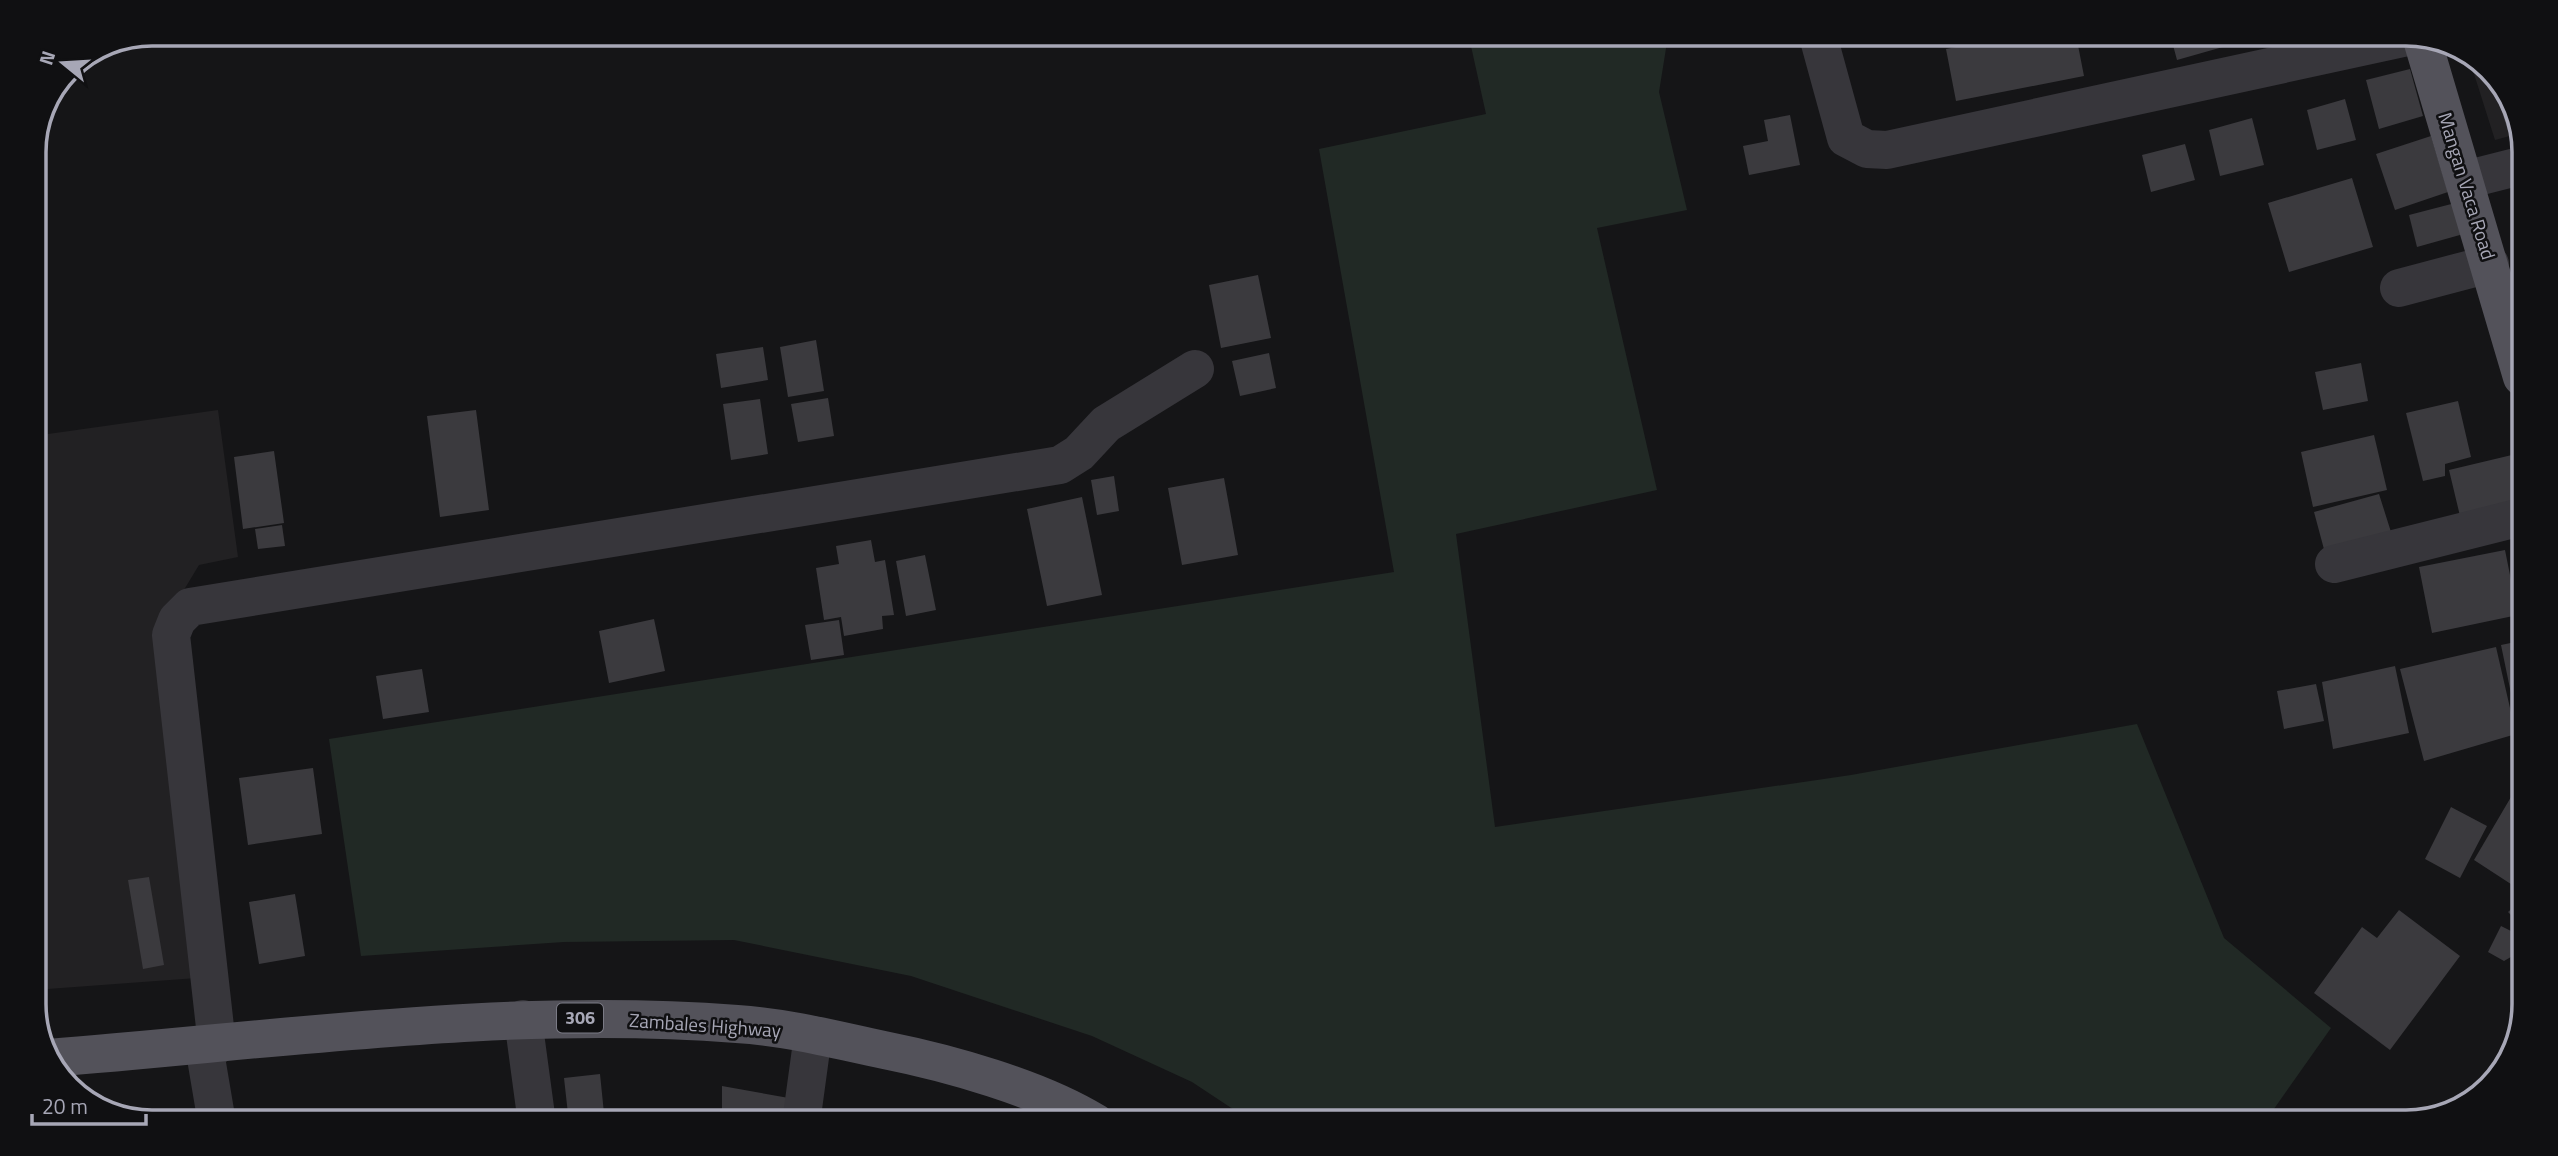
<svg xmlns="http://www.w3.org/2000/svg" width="2558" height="1156" viewBox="0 0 2558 1156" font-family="'Titillium Web',sans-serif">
<rect width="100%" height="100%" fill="#151517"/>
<!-- built -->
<path fill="#222123" d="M2468 55 2505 86 2521 133 2495 140Z
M218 410 238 557 199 565 173 608 224 976 34 990V436Z"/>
<!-- green -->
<path fill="#212925" d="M1668 36 1659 92 1687 210 1597 228 1657 490 1456 534 1495 827 1851 775 2137 724 2224 938 2331 1028 2264 1123H1254L1192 1082 1092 1036 911 976 734 940 564 942 361 956 329 739 1394 572 1319 149 1486 114 1469 37Z"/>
<!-- building -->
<path fill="#3b3a3e" d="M2170 34H2242L2244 41 2177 60Z
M2016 35H2076L2084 76 1956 101 1946 49Z
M2410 69 2423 116 2379 129 2366 80Z
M2490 74 2505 86 2519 128 2508 131Z
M2345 99 2356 140 2317 150 2307 110Z
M1790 115 1800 165 1749 175 1743 146 1768 141 1764 120Z
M2252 118 2264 165 2220 176 2209 130Z
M2431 136 2448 192 2395 210 2376 154Z
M2185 144 2195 180 2151 192 2142 155Z
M2352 178 2373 247 2289 272 2268 203Z
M2459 202 2467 233 2417 247 2409 215Z
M1258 275 1271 338 1221 348 1209 285Z
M816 340 824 391 788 397 780 347Z
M763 347 768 380 721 388 716 354Z
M1269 353 1276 388 1240 396 1232 361Z
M2361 363 2368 401 2323 410 2315 372Z
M828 398 834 436 798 442 791 404Z
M760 399 768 454 731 460 723 404Z
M2458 401 2471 457 2445 464V476L2423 481 2406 413Z
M476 410 489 510 440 517 427 416Z
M2374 435 2387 490 2313 507 2301 452Z
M274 451 284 523 243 529 234 457Z
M2516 454 2521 476V502L2460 516 2449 470Z
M1114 476 1119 511 1097 515 1091 480Z
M1224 478 1238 555 1182 565 1168 488Z
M2379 494 2391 532 2325 553 2314 512Z
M1082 497 1102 595 1047 606 1027 509Z
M282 525 285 546 258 549 255 529Z
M871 540 875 562 885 560 894 615 882 616 883 629 844 636 841 617 824 620 816 568 839 564 836 546Z
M2505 550 2518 615 2432 633 2419 567Z
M925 555 936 610 906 616 896 561Z
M654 619 665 671 609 683 599 631Z
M839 620 844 655 811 660 805 625Z
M2520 641 2519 707 2514 708 2501 645Z
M2496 647 2516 734 2424 761 2400 669Z
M2395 666 2409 733 2333 749 2322 682Z
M422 669 429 712 383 719 376 676Z
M2316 684 2324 721 2284 729 2277 691Z
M313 768 322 834 248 845 239 778Z
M2511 797 2518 801 2517 888 2474 860Z
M2451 807 2487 826 2460 878 2425 859Z
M149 877 164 965 143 969 128 880Z
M295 894 305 956 259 964 249 902Z
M2517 904V921L2508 912Z
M2399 910 2460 956 2390 1050 2314 993 2362 927 2377 938Z
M2501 926 2517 934 2516 954 2504 961 2488 952Z
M600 1074 605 1123H569L564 1078Z
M722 1086 800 1100 798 1123H722Z
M707 1112 708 1123H654L653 1116Z"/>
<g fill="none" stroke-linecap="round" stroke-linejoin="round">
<!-- minor -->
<path stroke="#37363b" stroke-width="38" d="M1818 36 1846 138 1867 149 1887 150 2417 35
M2465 180 2524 165
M2399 288 2490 264
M2334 564 2521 517
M523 1019 537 1123
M217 1045 171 635 177 620 190 607 1060 465 1079 453 1106 424 1195 369
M204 1046 217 1123
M801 1123 813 1035"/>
<!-- major -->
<path stroke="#53525a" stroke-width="38" d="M2421 36 2522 377
M49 1058C277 1040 509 1006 737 1024 787 1027 836 1040 884 1050 949 1063 1039 1088 1096 1123"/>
</g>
<g text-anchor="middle" stroke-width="5" stroke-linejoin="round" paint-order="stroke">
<!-- shield labels -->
<rect fill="#101012" stroke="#7a7a85" stroke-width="2" x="557" y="1003.5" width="46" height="29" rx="5"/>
<g font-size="18" font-weight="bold" fill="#a7a7b6">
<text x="580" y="1024">306</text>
</g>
<!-- street labels -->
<g font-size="19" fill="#a7a7b6" stroke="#101012">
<text transform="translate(2467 186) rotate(73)" y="7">Mangan Vaca Road</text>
<text transform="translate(705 1025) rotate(4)" y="7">Zambales Highway</text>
</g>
</g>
<!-- crop -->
<path d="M0 0H2558V1156H0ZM152 46H2406A106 106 0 0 1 2512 152V1004A106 106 0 0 1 2406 1110H152A106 106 0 0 1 46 1004V152A106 106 0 0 1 152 46Z" fill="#101012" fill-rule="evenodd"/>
<path fill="none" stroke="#a7a7b6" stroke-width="3.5" d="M152 46H2406A106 106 0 0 1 2512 152V1004A106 106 0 0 1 2406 1110H152A106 106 0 0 1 46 1004V152A106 106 0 0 1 152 46Z"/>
<!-- north arrow -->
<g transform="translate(63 63) rotate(288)" stroke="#101012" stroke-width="5" paint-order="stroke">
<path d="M0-5L12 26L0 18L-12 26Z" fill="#a7a7b6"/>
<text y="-10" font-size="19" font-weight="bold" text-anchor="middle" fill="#a7a7b6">N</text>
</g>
<!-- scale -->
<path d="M32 1114v10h114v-10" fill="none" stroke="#a7a7b6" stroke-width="3.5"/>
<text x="42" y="1114" font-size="21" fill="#a7a7b6" stroke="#101012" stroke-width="5" paint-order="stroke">20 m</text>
</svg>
